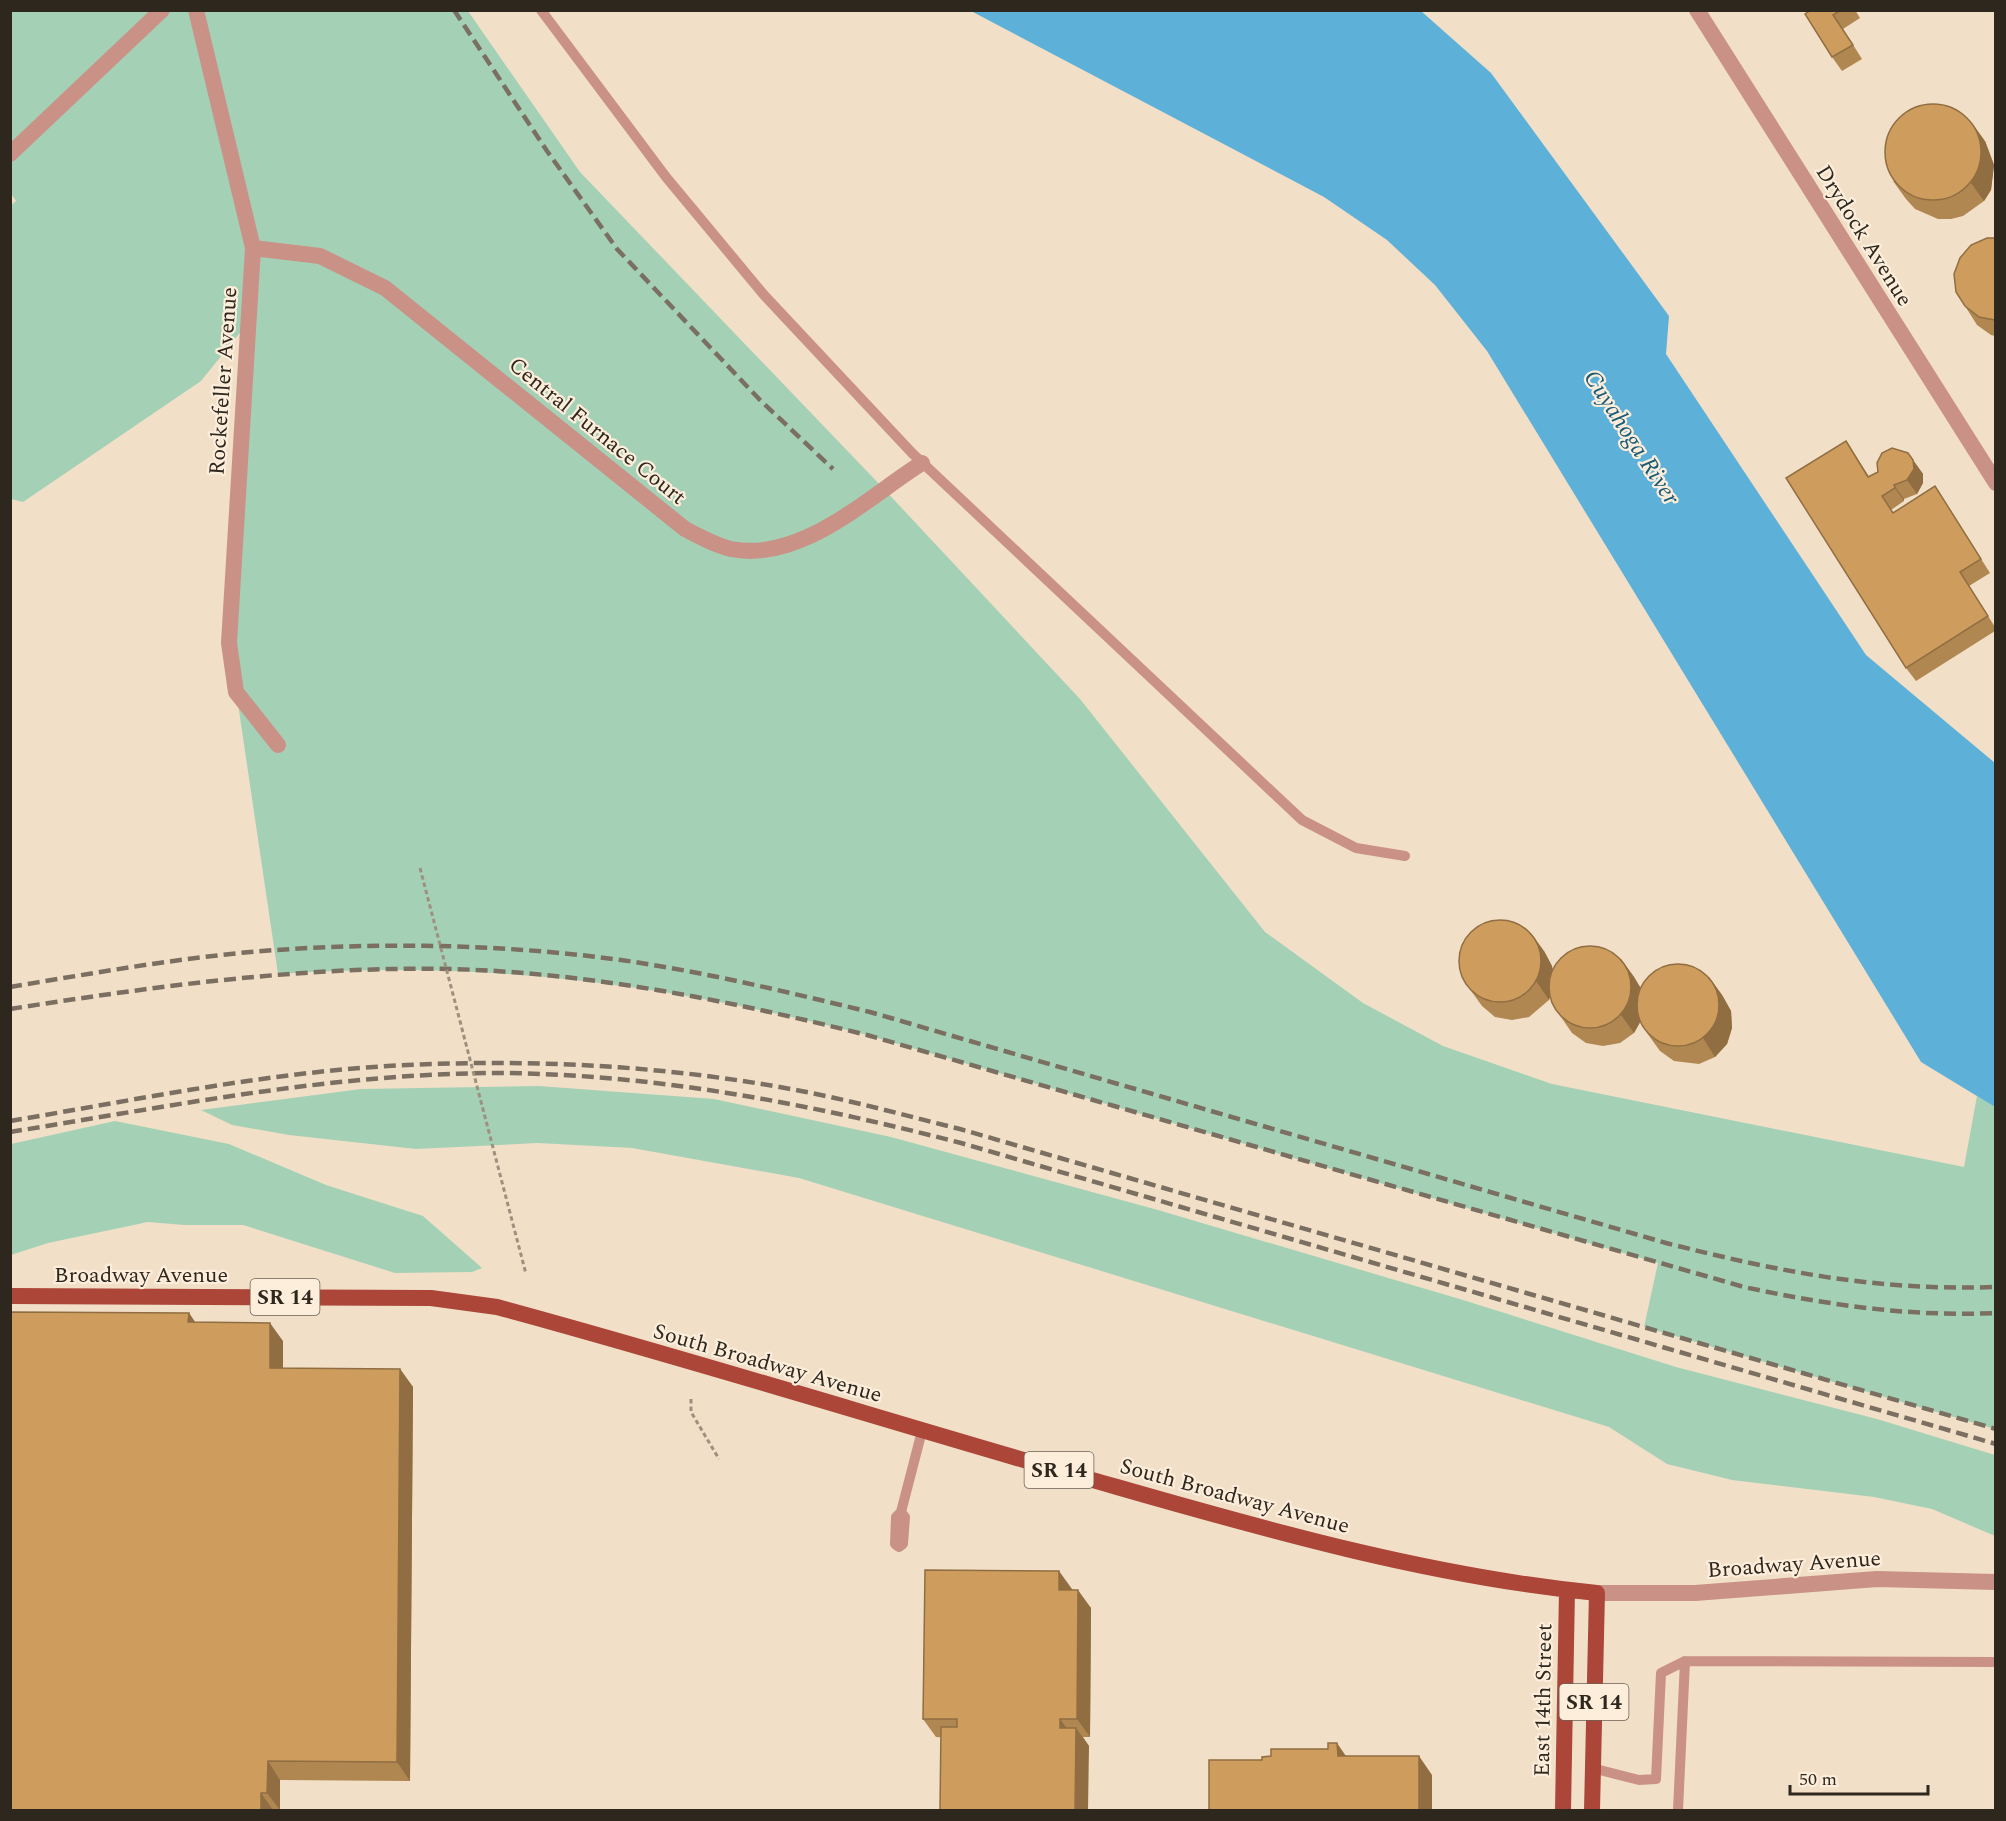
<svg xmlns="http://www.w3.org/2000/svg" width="2006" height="1821" viewBox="0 0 2006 1821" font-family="Spectral,serif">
<rect width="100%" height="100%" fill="#f2dfc8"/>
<!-- green -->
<path fill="#a4d1b5" d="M11 11H468L580 172 883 488 1080 699 1265 932 1363 1003 1443 1046 1552 1084 1964 1167 1977 1096 1995 1107V1429L1644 1327 1658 1263 867 1035C665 984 487 960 278 974L229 643 247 324 201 381 23 502 11 499 10 206 16 201 10 192Z
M539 1086 714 1099 891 1137 1158 1210 1463 1300 1676 1367 1877 1419 1995 1455V1536L1932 1509 1874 1497 1732 1480 1667 1464 1609 1427 799 1178 632 1148 538 1143 416 1149 289 1135 232 1125 201 1110 361 1089Z
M115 1121 229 1144 326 1185 423 1216 482 1268 472 1272 395 1273 243 1225H184L148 1222 48 1243 11 1255V1144Z"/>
<!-- water -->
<path fill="#5db1d9" d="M971 11H1421L1491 73 1669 316 1666 354 1866 655 1995 763V1107L1921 1062 1487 351 1435 285 1387 240 1324 197Z"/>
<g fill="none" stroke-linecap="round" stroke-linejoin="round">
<!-- path -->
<path stroke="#9e907f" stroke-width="3" stroke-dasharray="4.5 3" stroke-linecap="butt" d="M691 1399V1412L719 1459"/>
<!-- service -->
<path stroke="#ca9187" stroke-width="10" d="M541 10 666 177 764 295 912 453 1302 820 1356 848 1405 856
M901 1512 905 1517 903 1544 899 1547 895 1544 896 1517 901 1512 922 1431
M1592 1768 1639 1780 1656 1779 1661 1673 1685 1661 1996 1662
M1678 1810 1685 1661"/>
<!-- minor -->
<path stroke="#ca9187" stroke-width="16" d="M196 10 253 248 229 643 236 692 278 745
M1697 10 1996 483
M10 154 162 10
M253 248 320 256 385 288 685 529C700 537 715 545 731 549 801 563 868 497 922 463"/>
<!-- tertiary -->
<path stroke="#ca9187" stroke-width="16" d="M1597 1593H1695L1877 1579 1996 1582"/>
<!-- primary -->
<path stroke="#ab4638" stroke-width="16" d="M10 1296 431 1298 497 1307C704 1363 910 1428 1117 1487 1274 1532 1434 1577 1597 1593L1592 1810
M1563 1810 1567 1590"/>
<!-- rail -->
<path stroke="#7a6f60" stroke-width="4.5" stroke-dasharray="12 6" stroke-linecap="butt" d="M454 10 547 151 617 249 760 400 833 469
M10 987C94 973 178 958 262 951 381 942 503 944 621 960 705 972 787 992 870 1012L1666 1243C1781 1272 1875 1291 1996 1287
M10 1009C157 986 303 966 452 969 593 973 731 1001 867 1035L1744 1287C1828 1305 1910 1317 1996 1313
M10 1121C141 1099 274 1071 407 1065 539 1059 671 1066 801 1091 854 1101 907 1116 960 1129L1996 1429
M10 1132C172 1106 335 1073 499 1073 656 1074 810 1104 961 1143L1996 1444"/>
<!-- path-bridge -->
<path stroke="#9e907f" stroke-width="3" stroke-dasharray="4.5 3" stroke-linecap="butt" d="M420 868 526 1274"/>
</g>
<!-- wall -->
<path fill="#b18751" d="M1811 10H1855L1860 18 1843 29 1862 59 1842 71 1832 57Z
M1985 141 1994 165 1991 190 1984 201 1963 216 1951 219H1938L1915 209 1906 199 1893 181Z
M1995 238V336L1991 335 1977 325 1965 306Z
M1908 453 1923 474V483L1917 494 1904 499V501L1891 510 1893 513 1935 486 1990 573 1969 586 1995 627V631L1916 681 1906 668 1855 455 1869 477Z
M1544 951 1552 966 1553 971 1621 959 1634 977 1641 989 1709 977 1722 995 1731 1011 1732 1028 1727 1044 1715 1057 1699 1064 1674 1061 1660 1051 1647 1033 1641 1021 1634 1033 1620 1043 1603 1046 1586 1043 1572 1033 1559 1014 1550 995 1549 1000 1529 1017 1512 1020 1495 1017 1482 1006 1469 988Z
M189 1313 195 1322 283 1341V1368L400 1369 413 1387 410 1781 280 1780V1810H10Z
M1072 1589 1091 1608 1090 1737H1083L1089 1746 936 1737 923 1719Z"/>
<!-- shaded-wall -->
<path fill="#906e42" d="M1972 123 1985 141 1994 165 1991 190 1984 201 1971 183Z
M1846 441 1855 455 1878 491 1868 477Z
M1913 460 1923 474V483L1917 494 1907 480Z
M1894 485 1904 499V501L1895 488Z
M1531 933 1544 951 1552 966 1554 983 1549 1000 1536 981Z
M1621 959 1634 977 1643 992 1642 1018 1634 1033 1621 1015Z
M1709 977 1722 995 1731 1011 1732 1028 1727 1044 1715 1057 1703 1038Z
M189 1313 201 1331 188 1322Z
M270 1323 283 1341V1386L270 1368Z
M400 1369 413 1387 410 1781 397 1762Z
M1059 1571 1072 1589V1608L1059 1590Z
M1078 1590 1091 1608 1090 1737 1077 1719Z
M1060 1719 1073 1737 1060 1728Z
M1076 1728 1089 1746 1088 1810H1075Z
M1337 1743 1350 1762 1338 1756Z
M1419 1756 1432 1775V1810H1419Z
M268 1761 280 1780V1810L267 1793Z
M261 1793 273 1810H261Z"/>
<!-- building -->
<path fill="#ce9d5e" stroke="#906e42" stroke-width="1.5" d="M1811 10H1841L1833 15 1853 45 1832 57 1805 14Z
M1885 152a48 48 0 1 1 96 0a48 48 0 1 1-96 0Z
M1987 238H1995V320L1979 317 1965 306 1956 292 1954 274 1960 258 1971 245Z
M1846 441 1868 477 1878 472 1877 463 1882 453 1892 448 1908 453 1913 460 1914 469 1907 480 1894 485 1895 488 1882 496 1893 513 1935 486 1981 559 1960 572 1988 616 1906 668 1786 478Z
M1459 961a41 41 0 1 1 82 0a41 41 0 1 1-82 0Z
M1549 987a41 41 0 1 1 82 0a41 41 0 1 1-82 0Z
M1637 1005a41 41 0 1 1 82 0a41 41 0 1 1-82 0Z
M10 1312 189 1313 188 1322 270 1323V1368L400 1369 397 1762 268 1761 267 1793H261V1810H10Z
M925 1570 1059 1571V1590H1078L1077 1719H1060V1728H1076L1075 1810H940L941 1727H957V1719H923Z
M1328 1743H1337L1338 1756H1419V1810H1209V1760H1262V1757L1271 1756V1749H1328Z"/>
<g text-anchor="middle" stroke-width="4.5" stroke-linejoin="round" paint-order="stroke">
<!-- shield labels -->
<g fill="#fdeddb" stroke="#6c6257" stroke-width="1.5">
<rect x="250.5" y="1279" width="69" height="36" rx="4.5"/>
<rect x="1024.5" y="1452" width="69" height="36" rx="4.5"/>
<rect x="1559.5" y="1684" width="69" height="36" rx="4.5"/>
</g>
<g font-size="21" font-weight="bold" fill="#2e271e">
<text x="285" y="1304">SR 14</text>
<text x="1059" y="1477">SR 14</text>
<text x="1594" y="1709">SR 14</text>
</g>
<!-- street labels -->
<g font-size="22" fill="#2e271e" stroke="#fdeddb">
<text transform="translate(1865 235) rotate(58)" y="8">Drydock Avenue</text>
<text transform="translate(222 381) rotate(-86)" y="8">Rockefeller Avenue</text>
<text transform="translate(598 430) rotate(39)" y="8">Central Furnace Court</text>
<text x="141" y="1282">Broadway Avenue</text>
<text transform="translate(768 1362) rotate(16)" y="8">South Broadway Avenue</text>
<text transform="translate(1235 1495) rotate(15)" y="8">South Broadway Avenue</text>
<text transform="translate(1794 1563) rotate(-4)" y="8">Broadway Avenue</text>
<text transform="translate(1542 1700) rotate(-89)" y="8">East 14th Street</text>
</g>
<!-- water labels -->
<g font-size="24" font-style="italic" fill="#195b76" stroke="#fdeddb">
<text transform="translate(1632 437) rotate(57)" y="8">Cuyahoga River</text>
</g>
</g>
<!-- border -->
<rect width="2006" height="1821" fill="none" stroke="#2e271e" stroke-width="24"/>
<!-- scale -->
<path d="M1790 1785v9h138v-9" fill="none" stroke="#2e271e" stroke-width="3"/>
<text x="1799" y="1785" font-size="18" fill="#2e271e" stroke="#fdeddb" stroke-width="4.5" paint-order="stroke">50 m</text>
</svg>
